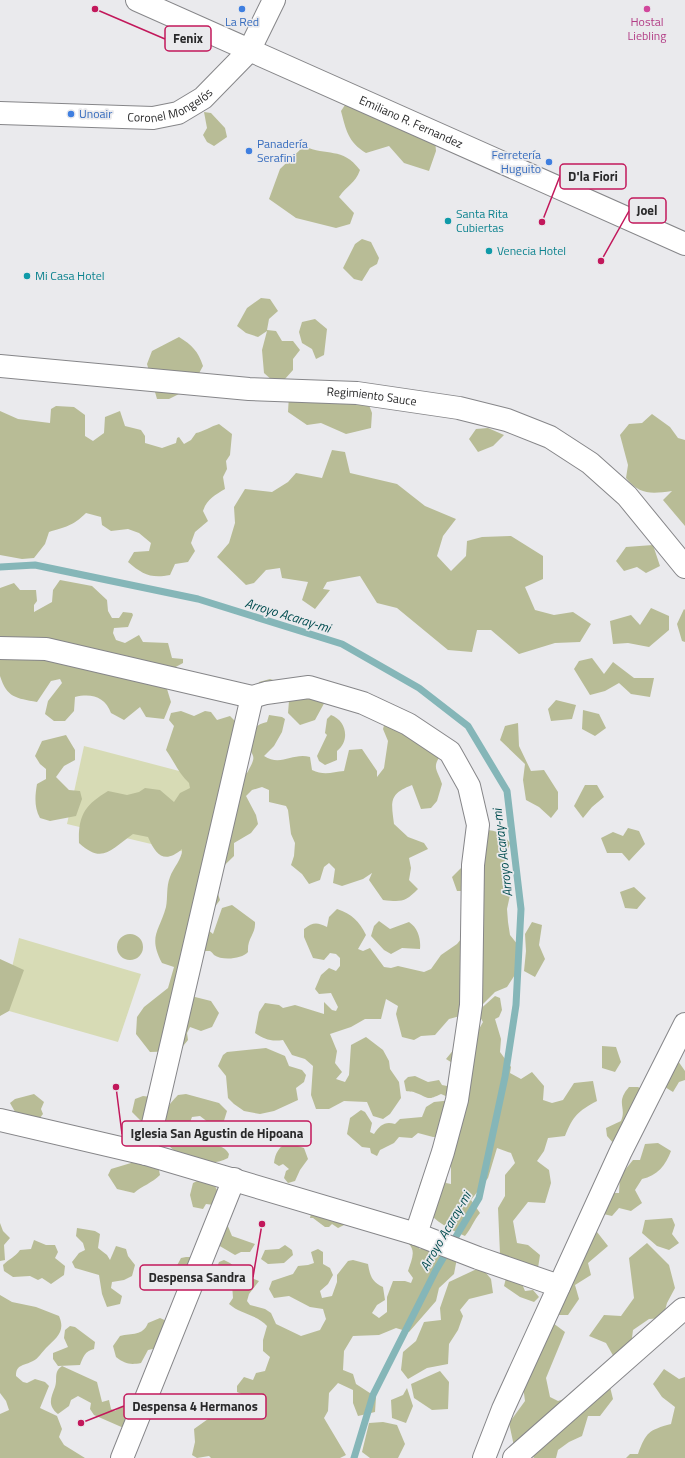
<svg xmlns="http://www.w3.org/2000/svg" width="685" height="1458" viewBox="0 0 685 1458" font-family="'Titillium Web',sans-serif">
<rect width="100%" height="100%" fill="#eaeaed"/>
<!-- green -->
<path fill="#d7dbb5" d="M84 746 202 777 189 853 67 824Z
M19 938 141 974 118 1042 2 1009Z"/>
<!-- forest -->
<path fill="#b8bc96" d="M351 96 435 139 436 151 429 171 404 163 389 146 366 153C348 142 346 130 341 111Z
M204 112 211 113 225 128 227 137 214 146 207 142 203 135 207 128Z
M304 146C327 157 342 146 360 170 355 184 347 185 339 197L354 213 350 224 336 228 296 218 269 199 280 169Z
M362 239 371 242 379 258 377 264 370 268 362 281 354 279 343 268 355 244Z
M261 298 270 299 278 311 269 319 267 330 276 331 282 341H293L300 350 293 359V370L285 379 273 381 264 373 262 350 267 331 258 337 246 333 237 326 247 308Z
M315 319 327 329 324 355 316 359 312 349 302 343 299 332 302 322Z
M179 337C192 345 198 351 203 366L197 377 182 387 179 394 169 399H157L147 364 152 351Z
M314 394 329 404 345 398 369 405 372 413 371 428 346 434 321 423 307 425 288 412 289 395Z
M56 406 74 407 85 415V436L93 441 104 433 105 417 120 411 125 426 141 430 145 436V443L162 448 176 443 177 438 179 437 184 444 191 440 196 433C202 432 212 426 219 424L232 434 230 455 226 461 227 469 223 477 225 489C215 495 207 499 203 511L208 521 195 532 191 543 195 551 188 562 175 564 170 575C151 579 142 574 128 562L134 552 149 551 151 543 139 533 128 529 111 531 102 525 101 517 86 513C73 526 65 527 49 532L45 544 34 558 22 559 0 555V411L18 419 50 423 51 409Z
M652 414 670 427 678 438 685 440V526L663 500 672 491C651 494 640 495 626 478L628 465 620 435 629 424 642 423Z
M488 428 504 435 493 446 478 452 469 439 476 429Z
M332 450 345 452 350 473 397 484 425 506 456 519 443 536 437 556 451 571 466 556 467 541 482 537 511 536 543 556V579L525 587 535 610 554 615 573 612 591 624 580 642 555 643 519 654 491 630H477L472 652 448 650 397 608 377 603 360 576 327 582 323 589 330 590 315 609 302 600 308 582 282 578 280 568 266 570 254 583 246 585 217 557 229 543 235 523 234 507 245 489 272 492 288 482 296 473 322 478Z
M653 545 660 566 646 573 637 567 624 571 616 561 626 547Z
M60 580 92 586 107 600 108 611 112 618H119L123 612 132 613 133 615 128 627 114 628 113 633 116 640 125 643 139 635 143 642 168 643 172 658 183 659V663L172 669 167 689 171 702 164 719 146 717 140 707 124 720 111 713C105 697 92 693 75 697L74 711 65 721H54L45 714 48 701 62 683 60 679 51 681 37 702C16 698 7 698 0 676V588L14 583 20 590H36L37 601 34 605V612L52 602 53 590Z
M651 608 669 616V630L649 647 628 643 613 644 610 621 631 615 640 625Z
M684 609 685 610V642L682 641 677 624Z
M592 658 604 674 613 662 634 678H654L650 697 631 694 619 683 605 691 590 695 574 669 579 661Z
M270 679 327 698 315 720 300 725 288 713 289 701 273 697 267 705 254 702 259 682Z
M556 700 576 705 572 719 551 721 548 709Z
M583 710 599 714 606 728 595 736 582 729Z
M181 711 194 716 205 711 211 712 217 720 230 716 235 721C236 732 234 739 228 748L231 755V775L247 773C255 758 257 757 244 744 248 733 256 724 267 722L269 715 282 717 285 719 282 732 274 746 264 756C281 767 293 752 310 757L312 770C324 776 333 772 344 771L349 750 362 749 377 771V777L384 768 388 741 383 729 385 722 443 753C430 767 438 770 442 784L437 801 431 808 421 809 412 785C389 794 391 801 394 824L408 837 424 843 428 849 409 858 411 868 409 880 418 889C405 902 402 902 383 900L369 880 372 873 363 879 342 886 333 883 335 869 329 863 324 867 320 880 309 884 302 874 291 865 294 856 295 843 291 834 288 810 286 806 269 802V790L262 787 252 790 246 796 256 815 258 824 251 833 234 843V856C217 872 212 878 220 900L214 908 207 929 213 934 222 908 232 905 255 922C256 934 247 938 248 952 242 959 222 961 214 955 213 954 212 952 210 951H204L191 996 211 1001 219 1013 212 1027 201 1031 190 1027 187 1033 188 1040 179 1051 150 1052 136 1034 137 1017 144 1007 168 988 174 967 162 963C148 936 159 932 166 907 168 897 166 887 170 877 173 868 183 858 182 849 165 864 156 856 148 837L133 834C111 849 103 865 79 843 78 815 85 805 108 791L127 795 139 792 145 788 160 790 174 802 180 793 190 788 189 783C179 774 174 761 166 750L174 726 169 720 171 713Z
M331 715C347 721 350 741 337 751V760L325 765 319 761 317 756 327 735 325 733 327 719Z
M518 723 519 746 531 771 544 770 558 792V809L551 818 539 807 526 800 523 780 525 764 500 740 505 726Z
M66 735 75 750V760L64 766 56 777 69 790 80 791 82 799 76 816 50 821 40 818C34 807 35 796 37 784L46 779V769L40 764 35 756 42 741Z
M585 785H597L604 797 592 807 583 818 574 806Z
M628 828 639 831 645 844 629 861 622 853H607L601 838 613 832 623 836Z
M485 830C497 830 503 834 510 843L506 854 504 866 512 886 507 909 508 922 510 935 522 950 520 967 507 987 495 992 483 1004 460 1016 449 1019 435 1035 421 1036 414 1040 402 1037 396 1014 398 1006 386 999 381 1019H365L351 1027 330 1034 337 1051 335 1063 342 1072 336 1079 345 1082 349 1075 351 1045 366 1037 383 1050 389 1061 390 1069 399 1082 401 1098 390 1114 383 1119 373 1116 367 1102 344 1101 329 1109H316L311 1095 313 1066 305 1059 292 1055 283 1040C271 1042 264 1039 255 1033L259 1012 265 1003 279 1005 283 1008 295 1005 324 1014V1002L332 1010 336 1011 338 1007 331 993 319 994 315 989 321 975 329 968 336 971 340 966V958L336 954 330 953 324 960 313 958 304 937V929C313 922 317 922 327 927L329 917 337 909C352 914 359 921 366 935L358 949 363 951 370 948 384 967 391 968 398 966 424 972 431 969 441 955 457 944 466 933 467 891H457L452 877 465 864Z
M634 887 646 898 637 909 625 908 620 892Z
M379 921 390 929 409 922C418 928 421 939 420 949L402 948 391 954 384 950 371 936 374 926Z
M532 922 542 925 539 945 545 959 535 977 524 971 526 951 525 934Z
M117 947a13 13 0 1 1 26 0a13 13 0 1 1-26 0Z
M0 957V959L24 970 9 1011 0 1016Z
M495 996 500 998 502 1010 499 1017 495 1019 501 1039 500 1052 511 1067 510 1073 521 1079 532 1072 544 1086 543 1100 552 1103 563 1100 574 1083 593 1081 597 1101C578 1111 573 1116 565 1136L548 1138 544 1151 537 1161 549 1170 551 1183 545 1203 528 1202 513 1221 517 1243 528 1245 540 1255 538 1268 500 1254 498 1208 505 1196V1175L515 1163 511 1153 497 1148 488 1178 471 1200 480 1213C474 1220 471 1229 465 1236 445 1228 430 1217 417 1200 418 1188 421 1176 430 1167L448 1170 446 1183 451 1184V1157L441 1137H433L418 1133 412 1138 399 1137 394 1143 380 1150 377 1156 371 1153 370 1148 362 1147 347 1134 350 1118 361 1110 365 1112 372 1123 370 1132 374 1134C380 1125 385 1121 395 1124L400 1119 422 1117 426 1107 434 1102 462 1099 454 1064 446 1059 455 1048 475 1036 483 1022 477 1012Z
M685 1041V1050L678 1061 685 1071V1080L679 1082 673 1092 660 1084Z
M602 1046 616 1047 621 1062 615 1072 602 1068Z
M266 1048 285 1056 289 1066 302 1070 306 1075 304 1082 296 1088 298 1100 274 1111 260 1114 244 1111 234 1104 228 1098 226 1076 218 1066 223 1055 227 1052Z
M415 1076 428 1082 439 1080 442 1085 447 1086 451 1082 448 1097 441 1094C426 1101 430 1098 416 1093 413 1091 410 1092 406 1091L404 1081 408 1077Z
M629 1087H638L654 1096 615 1145 607 1136 606 1128 621 1121C627 1107 615 1103 629 1087Z
M34 1094 44 1102 41 1109 43 1114 39 1119 18 1117 10 1103 15 1099Z
M186 1094 219 1103 227 1111 222 1127 223 1131 230 1134 231 1143 222 1146 214 1139 213 1126 200 1116 192 1117 185 1136V1141L194 1140 199 1145C209 1145 223 1143 229 1154L228 1158C209 1169 178 1159 166 1142 166 1117 158 1115 178 1095Z
M143 1096 151 1097 150 1119 141 1121 132 1112 135 1099Z
M289 1143 304 1148 308 1159 300 1170 295 1181 288 1183 284 1178 286 1171 289 1169 283 1164 279 1166 274 1163C275 1154 279 1145 289 1143Z
M658 1143 671 1151C666 1165 657 1176 642 1179L635 1190 642 1203 631 1211 619 1208 612 1216 599 1213 607 1193H619L620 1176 633 1160H640L645 1144Z
M136 1159 158 1165 160 1175C152 1183 142 1186 134 1193L117 1189 108 1175 111 1169 131 1163Z
M199 1180 213 1182 217 1190 214 1205 206 1204 203 1209 193 1207 190 1195 193 1183Z
M311 1214 348 1218 344 1225 338 1228 332 1224 329 1227H325L313 1218H310Z
M672 1218 675 1225 672 1234 679 1243 669 1250 657 1246 642 1233 645 1220Z
M0 1223 3 1231 10 1238 4 1245 5 1260 0 1261Z
M227 1224 232 1236C240 1239 247 1241 255 1244L250 1252H241L235 1255 218 1245Z
M77 1228 95 1231 100 1234 98 1248 107 1255 110 1260 116 1246 126 1249 128 1256 135 1265 132 1276 124 1280 112 1282 111 1288 122 1296 120 1304 107 1307 102 1294 99 1275 75 1268 72 1262 79 1253 85 1250 83 1243 76 1236Z
M597 1232 608 1246 588 1263 591 1275 575 1285 579 1299 568 1315H556L587 1235Z
M408 1238 421 1246 419 1249H424L425 1244 458 1253 454 1274 439 1288 436 1301 409 1332 396 1328 379 1335 353 1336 344 1351 343 1370 353 1374 356 1384 376 1397 375 1412 358 1416 353 1403V1390L338 1383 329 1393 328 1411 324 1418 346 1455 340 1458H211L209 1456 197 1458 192 1455 195 1442 194 1429 208 1419 202 1402 228 1406 244 1405 246 1396 237 1392V1386L244 1377 253 1380 256 1373 265 1371 270 1357 263 1351V1340L267 1326C258 1315 240 1314 229 1304L233 1298 232 1284 217 1283 216 1270 219 1262 224 1260 230 1263 246 1276 259 1281 249 1294 247 1301 250 1305 265 1309 271 1313 276 1324 301 1336 320 1330 326 1319 323 1309 310 1307 289 1296 274 1298 269 1289 272 1281 293 1274 298 1266 308 1265 314 1263 311 1252 318 1249 323 1252V1264L330 1268 333 1275 328 1284 320 1291 322 1298 332 1296 337 1282V1275L348 1261 353 1260 368 1264C370 1276 372 1282 383 1287L385 1300 377 1305 372 1313 379 1318 387 1312V1297L393 1281H405L411 1283 413 1278 408 1271C411 1261 417 1251 408 1243Z
M34 1240 46 1245H55L58 1252 55 1258 65 1266 64 1275 51 1284 42 1278 38 1280 30 1276 13 1277 4 1271 3 1265C9 1259 15 1257 20 1250L31 1249Z
M647 1243 669 1265 675 1288 667 1303 663 1318 649 1319 633 1330 631 1345 615 1359 606 1343 589 1336 604 1315 621 1316 634 1298 629 1258Z
M285 1245 292 1250 293 1255 284 1263 268 1264 261 1259 265 1250 279 1249Z
M186 1257H192L185 1290 175 1282 173 1273 181 1258Z
M481 1267 491 1279 493 1293 469 1299 460 1310 463 1316 458 1330 449 1344 448 1364 427 1368 408 1379 401 1370 403 1352 416 1341 424 1322 441 1320 440 1308 449 1282Z
M506 1278 520 1279 525 1291 533 1290 539 1297 534 1302 520 1297 504 1286Z
M0 1295 12 1302 36 1307 59 1316C66 1332 56 1338 46 1348 42 1352 38 1359 33 1361 24 1366 16 1364 16 1376L23 1382 27 1383 35 1379 45 1382 49 1386 40 1408 57 1416 62 1429 59 1437 64 1445 85 1458H0V1414L9 1410 6 1401 0 1393Z
M160 1318 171 1323 162 1347 148 1350 141 1363C130 1365 125 1364 116 1357L113 1346 120 1336C132 1333 143 1336 148 1323Z
M553 1323 565 1332 546 1378 550 1397 558 1401 577 1395 587 1378 607 1375 613 1399 600 1416H588L582 1436 569 1442 558 1450 556 1458H534L529 1450 514 1446 509 1423 525 1401 523 1386Z
M70 1326 75 1327 95 1342 94 1349C85 1351 83 1357 80 1365L58 1366 53 1359V1353L68 1347 64 1338 65 1330Z
M62 1366 97 1382 102 1402 109 1400 111 1409 115 1411C121 1407 125 1404 132 1408L126 1429 94 1415 90 1409 91 1403 78 1396 71 1400 69 1406 58 1414C47 1405 51 1398 55 1387 58 1379 53 1372 62 1366Z
M664 1369 679 1379 685 1377V1458H626L630 1454H638C646 1432 649 1430 671 1424L675 1407 662 1397 653 1384Z
M440 1371 449 1382 448 1409 432 1410 414 1398 411 1384Z
M407 1388 413 1406 406 1423 392 1418 391 1400 403 1395Z
M383 1422 397 1425 405 1444 398 1458H370L362 1452 369 1423Z"/>
<g fill="none" stroke-linecap="round" stroke-linejoin="round">
<!-- stream -->
<path stroke="#85b6b8" stroke-width="7" d="M0 567 35 565 198 599 342 644 419 688 468 726 507 791 521 909 516 1005 505 1077 479 1198 436 1270 373 1395 354 1458"/>
<!-- minor casing -->
<g stroke="#868689" stroke-width="24">
<g id="minor">
<path id="s1" d="M0 113 153 118 178 113 203 98 249 51 274 0"/>
<path id="s2" d="M0 366 249 389 357 393 459 408 507 420 550 437 590 463 627 496 685 567"/>
<path d="M0 648 46 649 252 697 266 693 309 687 363 703 408 724 450 752 469 786 478 825 473 865 471 1005 457 1100 443 1152 416 1234"/>
<path d="M0 1120 146 1154 416 1234 478 1258 559 1286"/>
<path d="M146 1154 252 697"/>
<path d="M122 1458 234 1179"/>
<path d="M484 1458 503 1409 621 1151 685 1024"/>
<path d="M514 1458 683 1309"/>
</g>
</g>
<!-- tertiary casing -->
<g stroke="#868689" stroke-width="24">
<g id="tertiary">
<path id="s3" d="M137 0 685 244"/>
</g>
</g>
<!-- minor -->
<use href="#minor" stroke="#fff" stroke-width="22"/>
<!-- tertiary -->
<use href="#tertiary" stroke="#fff" stroke-width="22"/>
</g>
<!-- markers -->
<g fill="#3f7fe0" stroke="#eaeaed" stroke-width="1.5">
<circle cx="242" cy="9" r="4"/>
<circle cx="71" cy="114" r="4"/>
<circle cx="249" cy="151" r="4"/>
<circle cx="549" cy="162" r="4"/>
</g>
<circle fill="#d1479c" stroke="#eaeaed" stroke-width="1.5" cx="647" cy="9" r="4"/>
<g fill="#0f9aa8" stroke="#eaeaed" stroke-width="1.5">
<circle cx="448" cy="221" r="4"/>
<circle cx="489" cy="251" r="4"/>
<circle cx="27" cy="276" r="4"/>
</g>
<g text-anchor="middle" stroke-width="3.5" stroke-linejoin="round" paint-order="stroke">
<!-- shop labels -->
<g font-size="12" fill="#366cbe" stroke="#eaeaed" text-anchor="start">
<text x="242" y="26" text-anchor="middle">La Red</text>
<text x="79" y="118">Unoair</text>
<text x="257" y="148">Panadería<tspan x="257" dy="14">Serafini</tspan></text>
<text x="541" y="159" text-anchor="end">Ferretería<tspan x="541" dy="14">Huguito</tspan></text>
</g>
<!-- hotel labels -->
<g font-size="12" fill="#b23c85" stroke="#eaeaed">
<text x="647" y="26">Hostal<tspan x="647" dy="14">Liebling</tspan></text>
</g>
<!-- street labels -->
<g font-size="12" fill="#29292a" stroke="#eaeaed">
<text dy="4" stroke="none"><textPath href="#s1" startOffset="173">Coronel Mongelós</textPath></text>
<text dy="4" stroke="none"><textPath href="#s3" startOffset="300">Emiliano R. Fernandez</textPath></text>
<text dy="4" stroke="none"><textPath href="#s2" startOffset="373">Regimiento Sauce</textPath></text>
</g>
<!-- culture labels -->
<g font-size="12" fill="#0d838f" stroke="#eaeaed" text-anchor="start">
<text x="456" y="218">Santa Rita<tspan x="456" dy="14">Cubiertas</tspan></text>
<text x="497" y="255">Venecia Hotel</text>
<text x="35" y="280">Mi Casa Hotel</text>
</g>
<!-- water labels -->
<g font-size="13" font-style="italic" fill="#004c4f" stroke="#eaeaed">
<text transform="translate(288 615) rotate(17)" y="5">Arroyo Acaray-mi</text>
<text transform="translate(502 853) rotate(-97)" y="5">Arroyo Acaray-mi</text>
<text transform="translate(445 1231) rotate(-60)" y="5">Arroyo Acaray-mi</text>
</g>
</g>
<!-- callouts -->
<path fill="none" stroke="#c2185b" stroke-width="1.5" d="M95 9L165 39M542 222L560 176M601 261L629 211M116 1087L122 1134M262 1224L253 1277M81 1423L124 1406"/>
<g fill="#c2185b" stroke="#eaeaed" stroke-width="1.5">
<circle cx="95" cy="9" r="4"/>
<circle cx="542" cy="222" r="4"/>
<circle cx="601" cy="261" r="4"/>
<circle cx="116" cy="1087" r="4"/>
<circle cx="262" cy="1224" r="4"/>
<circle cx="81" cy="1423" r="4"/>
</g>
<g fill="#eaeaed" stroke="#c2185b" stroke-width="1.5">
<rect x="165" y="26" width="46" height="25" rx="4"/>
<rect x="560" y="164" width="66" height="25" rx="4"/>
<rect x="629" y="198" width="37" height="25" rx="4"/>
<rect x="122" y="1121" width="189" height="25" rx="4"/>
<rect x="140" y="1265" width="113" height="25" rx="4"/>
<rect x="124" y="1394" width="142" height="25" rx="4"/>
</g>
<g font-size="13" text-anchor="middle" font-weight="bold" fill="#29292a">
<text x="188" y="43">Fenix</text>
<text x="593" y="181">D'la Fiori</text>
<text x="647" y="215">Joel</text>
<text x="217" y="1138">Iglesia San Agustin de Hipoana</text>
<text x="197" y="1282">Despensa Sandra</text>
<text x="195" y="1411">Despensa 4 Hermanos</text>
</g>
</svg>
